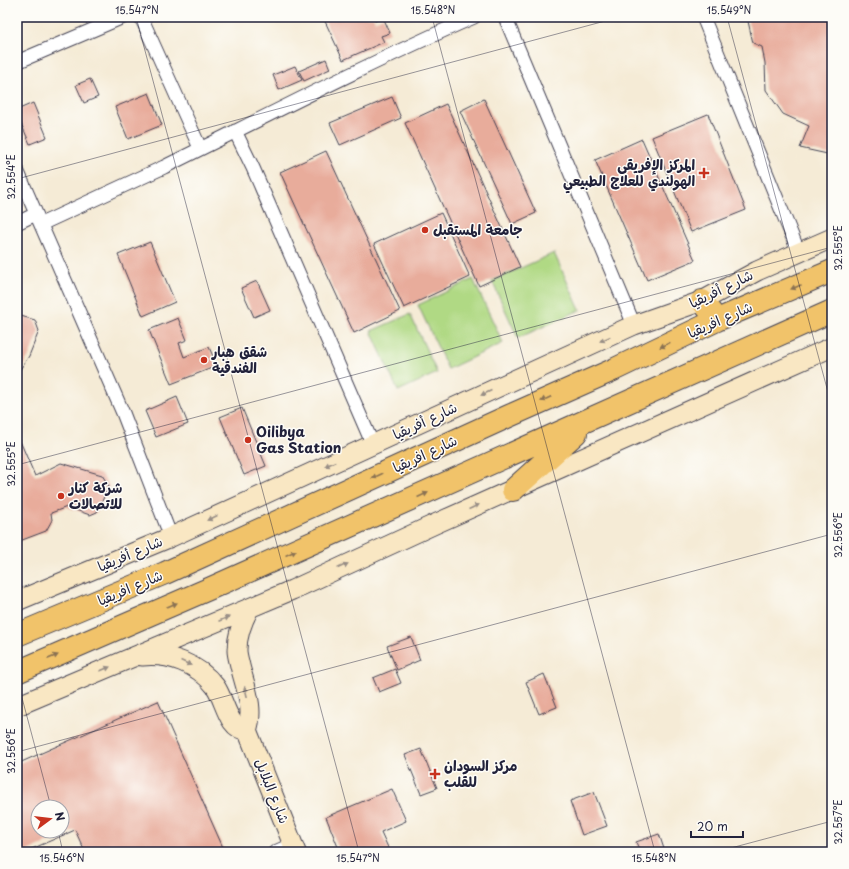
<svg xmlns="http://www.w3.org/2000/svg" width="849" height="869" viewBox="0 0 849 869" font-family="'Playpen Sans','Playpen Sans Arabic',sans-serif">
<rect width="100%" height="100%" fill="#fdfcf7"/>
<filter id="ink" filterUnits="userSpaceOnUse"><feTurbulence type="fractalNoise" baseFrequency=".025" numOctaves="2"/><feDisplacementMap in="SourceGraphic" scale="8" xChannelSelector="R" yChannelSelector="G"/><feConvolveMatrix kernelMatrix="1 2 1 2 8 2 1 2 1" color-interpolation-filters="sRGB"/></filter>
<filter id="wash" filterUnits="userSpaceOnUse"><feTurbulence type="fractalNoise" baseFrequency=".012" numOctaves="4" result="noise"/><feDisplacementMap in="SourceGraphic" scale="16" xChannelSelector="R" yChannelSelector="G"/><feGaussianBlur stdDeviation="0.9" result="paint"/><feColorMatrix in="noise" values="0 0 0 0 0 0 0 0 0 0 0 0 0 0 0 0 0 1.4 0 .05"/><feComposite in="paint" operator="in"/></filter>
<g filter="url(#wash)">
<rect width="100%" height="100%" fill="#f5ebd6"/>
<!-- green -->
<path fill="#b0d984" stroke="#697e60" d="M554 253 580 310 518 338 492 281Z
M473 279 503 343 448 369 418 305Z
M410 314 437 373 398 391 371 331Z"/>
<g id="blocks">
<!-- building -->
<path fill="#e8ac9b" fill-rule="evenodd" d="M323 17H373L375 21 383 17 390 33 381 36 384 42 343 60Z
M747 17H831L832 20V155L800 148 809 126 783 114 766 90 765 63 762 47 753 43Z
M326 59 330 69 304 81 299 71Z
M295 66 302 80 279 90 273 75Z
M90 79 98 97 84 103 76 85Z
M149 93 162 125 128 139 115 107Z
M392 97 401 118 340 145 330 123Z
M484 99 536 213 512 224 460 111Z
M33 103 47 137 30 144 17 114V110Z
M446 104 520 267 479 286 405 123Z
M708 114 746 210 691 232 652 137Z
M642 139 695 260 647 280 595 160Z
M326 151 400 311 354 333 280 172Z
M441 213 470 277 404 308 374 244Z
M150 242 175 302 143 316 118 255Z
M257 281 270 310 254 317 241 288Z
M17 315 35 320 39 331 29 356 17 374Z
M178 318 187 340 179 343 184 357 209 347 217 366 171 384 149 330Z
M177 397 188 424 156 437 145 411Z
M242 408 266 466 244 475 220 417Z
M17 434 35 476 61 463 102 475 109 486 97 512 90 515 67 507 51 513 52 520 46 531 17 542Z
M411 637 420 660 397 670 387 646Z
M395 669 401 683 379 692 373 678Z
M544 674 557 707 539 714 526 682Z
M158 701 225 852H85L75 830 25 852H17V764ZM38 807H62V831H38Z
M421 749 437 788 421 794 405 755Z
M392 789 406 821 381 832 390 852H340L326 817Z
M594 792 607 826 582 835 570 801Z
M659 834 665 852H640L636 842Z"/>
</g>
</g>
<g filter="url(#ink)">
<use href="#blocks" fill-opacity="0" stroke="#424052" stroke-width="1"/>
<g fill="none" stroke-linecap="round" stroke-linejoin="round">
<!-- street casing -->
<g stroke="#424052" stroke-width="15">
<path id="street" d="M141 17 200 148
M505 17 634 325
M703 17 799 253
M17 62 123 17
M235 131 253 168 373 445
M17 170 123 413 171 537
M17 223 36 214
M41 224C82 205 123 186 164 167 267 116 369 63 474 17
M275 852 293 844"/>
</g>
<!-- secondary casing -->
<g stroke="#424052" stroke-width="21">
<path id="secondary" d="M17 601 171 537 634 325 702 301 757 271 832 238
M249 609C242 622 237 635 237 650 237 655 239 661 240 666 245 686 255 709 247 730L296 852
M142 656C169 653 198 664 215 686 225 699 228 731 247 730
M17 706 292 590 435 524 832 347"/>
</g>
<!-- highway casing -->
<g stroke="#424052" stroke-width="24">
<path id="highway" d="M702 301 717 320
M513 490 576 433
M17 635 165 573 509 416 613 370 717 320 832 271
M17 672 211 588 832 311"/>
</g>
<!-- street -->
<use href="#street" stroke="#fff" stroke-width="13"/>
<!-- secondary -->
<use href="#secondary" stroke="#f9e7c3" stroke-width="19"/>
<!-- highway -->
<use href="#highway" stroke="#f1c36a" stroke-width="22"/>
</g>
<!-- one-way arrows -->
<defs><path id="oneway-solid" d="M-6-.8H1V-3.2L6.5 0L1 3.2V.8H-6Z"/></defs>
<g fill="#8a7252">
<use href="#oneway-solid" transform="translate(796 287) rotate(157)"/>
<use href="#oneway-solid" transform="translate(665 345) rotate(154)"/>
<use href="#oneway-solid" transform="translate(546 399) rotate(156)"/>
<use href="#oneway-solid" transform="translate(377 476) rotate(155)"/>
<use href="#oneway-solid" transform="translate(423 495) rotate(-24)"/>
<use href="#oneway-solid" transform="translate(291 553) rotate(-24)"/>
<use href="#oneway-solid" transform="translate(172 605) rotate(-23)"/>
<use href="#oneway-solid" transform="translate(53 657) rotate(-23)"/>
</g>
<g fill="#988e86">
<use href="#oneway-solid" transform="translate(605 339) rotate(155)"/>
<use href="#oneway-solid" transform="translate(486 393) rotate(155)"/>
<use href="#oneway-solid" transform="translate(330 464) rotate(156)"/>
<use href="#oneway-solid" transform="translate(474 507) rotate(-24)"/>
<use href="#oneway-solid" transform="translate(212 518) rotate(156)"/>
<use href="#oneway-solid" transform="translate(343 566) rotate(-25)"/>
<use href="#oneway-solid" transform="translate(224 619) rotate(-23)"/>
<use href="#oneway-solid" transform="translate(186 663) rotate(24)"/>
<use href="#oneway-solid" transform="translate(105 669) rotate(-23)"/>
<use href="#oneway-solid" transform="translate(246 692) rotate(-103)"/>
</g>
</g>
<!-- ticks -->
<path fill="none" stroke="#22223b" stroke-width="1" stroke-opacity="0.45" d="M136 17 359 852M432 17 655 852M727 17 832 407M17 179 620 17M17 465 832 247M17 679 51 807M17 752 832 534M58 831 63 852M716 852 832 821"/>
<!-- markers -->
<g fill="#c8321e" stroke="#fdfcf7" stroke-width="1.5">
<path d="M702 167h4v4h4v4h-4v4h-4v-4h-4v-4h4z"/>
<circle cx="425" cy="230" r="4"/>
<circle cx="204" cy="360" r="4"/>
<circle cx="248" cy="440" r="4"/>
<circle cx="61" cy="496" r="4"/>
<path d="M433 768h4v4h4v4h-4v4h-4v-4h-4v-4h4z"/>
</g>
<g text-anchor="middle" stroke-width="3" stroke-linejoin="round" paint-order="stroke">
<!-- poi labels -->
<g font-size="14" font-weight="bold" fill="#22223b" stroke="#fdfcf7" text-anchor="start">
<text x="695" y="170" text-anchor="end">المركز الإفريقي<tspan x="695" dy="16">الهولندي للعلاج الطبيعي</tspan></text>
<text x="433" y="235">جامعة المستقبل</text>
<text x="212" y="357">شقق هبار<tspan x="212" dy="16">الفندقية</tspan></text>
<text x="256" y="437">Oilibya<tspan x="256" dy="16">Gas Station</tspan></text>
<text x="69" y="493">شركة كنار<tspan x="69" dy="16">للاتصالات</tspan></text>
<text x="444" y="771">مركز السودان<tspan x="444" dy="16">للقلب</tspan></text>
</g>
<!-- street labels -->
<g font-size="14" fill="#22223b" stroke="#fdfcf7">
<text transform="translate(721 289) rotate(-26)" y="5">شارع أفريقيا</text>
<text transform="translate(720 320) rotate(-24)" y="5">شارع افريقيا</text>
<text transform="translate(425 421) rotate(-25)" y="5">شارع أفريقيا</text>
<text transform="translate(425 454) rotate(-25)" y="5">شارع افريقيا</text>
<text transform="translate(130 554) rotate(-23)" y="5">شارع أفريقيا</text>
<text transform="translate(130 588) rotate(-23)" y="5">شارع افريقيا</text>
<text transform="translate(272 791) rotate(68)" y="5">شارع البلابل</text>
</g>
</g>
<!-- margin -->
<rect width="849" height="869" fill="none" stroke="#fdfcf7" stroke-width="44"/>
<!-- north arrow -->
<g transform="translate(50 819) rotate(75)"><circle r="19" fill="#fdfcf7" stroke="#a5a5ac"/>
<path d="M0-3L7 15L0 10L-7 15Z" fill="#c8321e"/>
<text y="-6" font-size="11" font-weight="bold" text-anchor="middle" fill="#22223b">N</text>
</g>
<!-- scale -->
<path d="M691 831v6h52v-6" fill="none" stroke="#22223b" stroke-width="2"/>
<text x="697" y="831" font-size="12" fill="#22223b" stroke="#fdfcf7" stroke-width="3" paint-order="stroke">20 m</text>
<rect x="22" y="22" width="805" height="825" fill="none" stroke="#22223b" stroke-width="1.5"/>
<g font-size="10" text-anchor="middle" fill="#22223b">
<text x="137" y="14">15.547°N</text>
<text x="433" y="14">15.548°N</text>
<text x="729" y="14">15.549°N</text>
<text transform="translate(11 177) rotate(-90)" y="4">32.554°E</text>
<text transform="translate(838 248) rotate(-90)" y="4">32.555°E</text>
<text transform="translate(11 464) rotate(-90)" y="4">32.555°E</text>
<text transform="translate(838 535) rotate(-90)" y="4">32.556°E</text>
<text transform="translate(11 751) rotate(-90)" y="4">32.556°E</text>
<text transform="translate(838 822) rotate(-90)" y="4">32.557°E</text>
<text x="62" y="862">15.546°N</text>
<text x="358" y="862">15.547°N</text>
<text x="654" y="862">15.548°N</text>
</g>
</svg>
